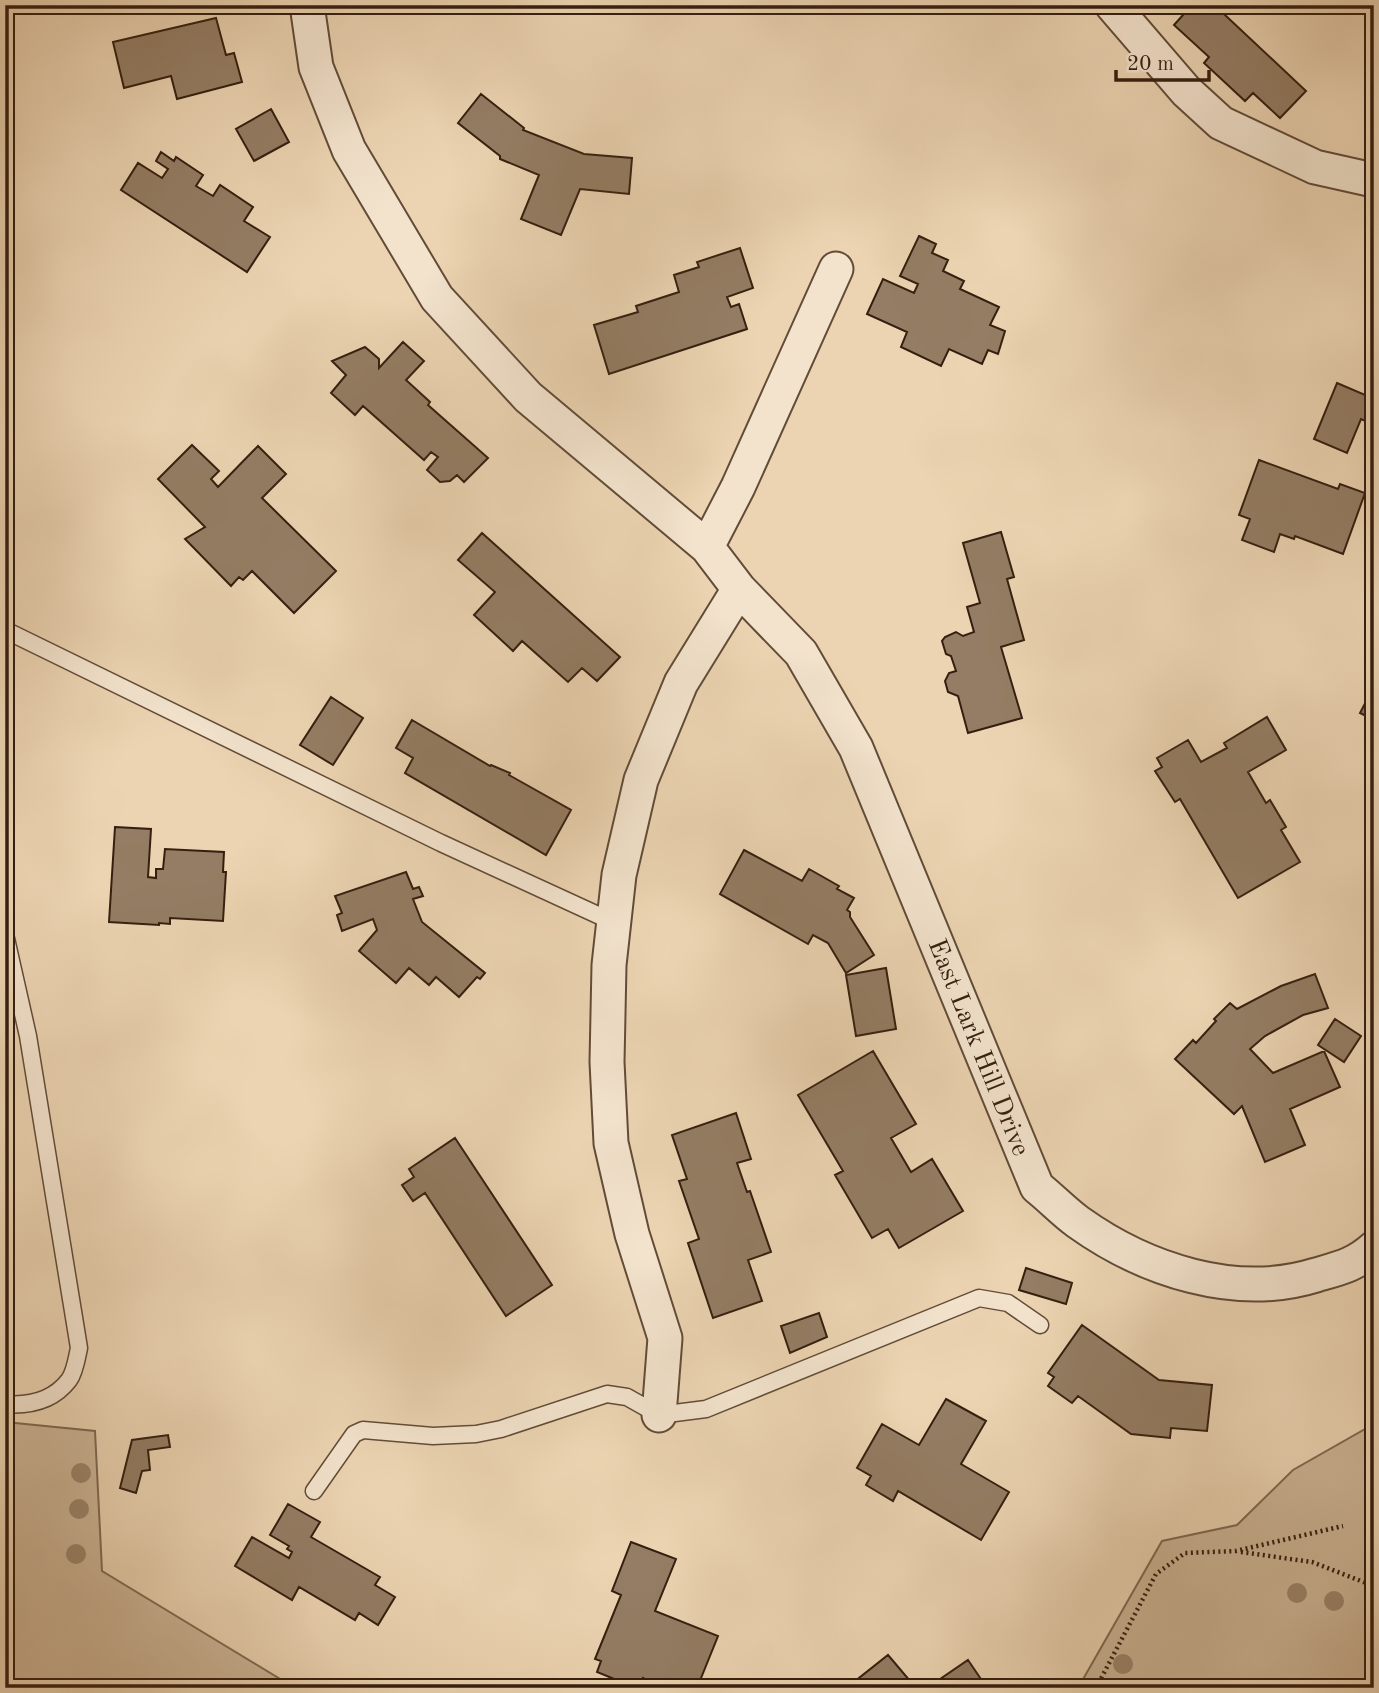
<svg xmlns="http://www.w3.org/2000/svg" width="1379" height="1693" viewBox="0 0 1379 1693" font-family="'Old Standard TT',serif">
<rect width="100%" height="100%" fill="#ecd4b2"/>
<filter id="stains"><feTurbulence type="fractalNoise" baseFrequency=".00286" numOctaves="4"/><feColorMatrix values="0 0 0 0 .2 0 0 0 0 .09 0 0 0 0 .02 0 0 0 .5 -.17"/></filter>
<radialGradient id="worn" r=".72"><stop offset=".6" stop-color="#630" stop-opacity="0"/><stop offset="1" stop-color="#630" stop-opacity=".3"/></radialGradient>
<!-- green -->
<path fill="#cdb596" stroke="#806a52" stroke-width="2" d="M5 1422 95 1431 102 1571 295 1688H5Z
M1374 1424V1688H1078L1162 1541 1237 1525 1293 1470Z"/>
<!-- building -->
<path fill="#947d64" stroke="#341f0f" stroke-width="2" d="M1192 5H1221L1228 12 1225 15 1306 91 1280 118 1253 93 1245 101 1204 63 1209 57 1174 25Z
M216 18 226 55 234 53 242 82 177 99 171 76 124 88 113 42Z
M481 94 524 128 523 130 584 154 632 158 629 194 580 189 561 235 521 219 539 175 500 159V156L458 123Z
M271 109 289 142 254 161 236 129Z
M161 152 174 161 176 157 203 175 196 186 213 196 220 185 253 207 244 221 270 237 247 272 121 190 138 163 162 178 168 169 156 161Z
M919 236 936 244 932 253 948 260 943 271 964 281 960 289 999 307 990 325 1005 331 998 354 988 350 982 364 949 349 941 366 901 347 907 332 867 314 883 279 914 293 918 284 900 276Z
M740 248 753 288 727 297 731 307 739 304 747 329 609 374 594 325 638 312 636 306 679 292 674 275 699 267 697 262Z
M403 342 424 361 406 380 430 402 428 405 488 458 464 482 457 475 450 481 440 482 427 470 438 457 431 452 424 460 363 406 355 415 331 393 346 375 332 361 365 347 379 359V368Z
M1337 383 1370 397 1368 404 1374 406V425L1361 419 1347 453 1314 439Z
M192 445 219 471 211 479 218 487 258 446 286 474 262 498 336 571 294 613 252 571 243 580 239 577 231 586 185 539 205 527 158 479Z
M1259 460 1338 489 1340 484 1365 493 1343 554 1295 536 1294 539 1280 534 1274 552 1242 540 1250 519 1239 515Z
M1001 532 1014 577 1007 579 1024 640 1001 647 1022 718 968 733 958 696 948 692 945 681 949 673 956 671 951 656 946 654 942 641 945 637 956 632 963 636 974 632 967 607 980 603 963 543Z
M482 533 620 657 597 681 582 668 568 682 522 641 513 651 474 615 495 592 458 560Z
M1374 686V720L1360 713Z
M331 697 363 718 333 765 300 745Z
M1267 717 1286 750 1248 772 1266 803 1270 800 1286 827 1281 830 1300 862 1238 898 1180 799 1175 802 1155 771 1162 767 1157 758 1188 740 1201 762 1227 748 1224 743Z
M412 720 490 766 491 765 510 773 509 775 571 810 546 855 405 773 413 758 396 748Z
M115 827 151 829 148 877 156 878V869H163L165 849 224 852 223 872H226L223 921 170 918V924L159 923V925L109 922Z
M744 850 802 881 809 869 839 886 837 889 854 898 847 910 850 912V917L874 955 846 973 828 943 813 935 808 944 720 894Z
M406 872 413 889 419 887 423 896 413 899 422 922 485 973 480 979 477 977 459 997 436 977 429 985 409 968 396 983 359 951 377 930 373 919 342 931 337 915 342 913 335 896Z
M886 968 896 1029 856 1036 846 975Z
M1315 974 1328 1008 1303 1015 1265 1036 1250 1049 1273 1073 1324 1051 1340 1087 1290 1109 1305 1145 1265 1162 1242 1106 1234 1114 1175 1059 1193 1040 1196 1043 1216 1021 1214 1019 1230 1003 1237 1009 1281 986Z
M1335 1019 1361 1036 1344 1062 1318 1045Z
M873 1051 916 1124 891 1138 911 1172 932 1159 963 1211 899 1248 888 1229 872 1238 835 1175 843 1171 798 1095Z
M736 1113 751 1159 737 1163 747 1192 750 1191 771 1252 748 1260 762 1301 713 1318 688 1243 699 1239 679 1181 687 1179 672 1135Z
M455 1138 552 1285 506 1316 425 1193 413 1201 402 1185 414 1177 409 1169Z
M1026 1268 1072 1283 1066 1304 1019 1290Z
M819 1313 827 1337 790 1353 781 1326Z
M1082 1325 1159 1380 1212 1385 1207 1431 1171 1428 1170 1438 1131 1434 1078 1396 1072 1403 1048 1386 1054 1377 1048 1373Z
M946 1399 986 1421 961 1464 1009 1492 981 1540 898 1491 893 1501 866 1485 871 1476 857 1468 882 1424 919 1445Z
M168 1435 170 1447 148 1450 150 1470 142 1471 136 1493 120 1488 132 1440Z
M288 1504 320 1522 311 1537 380 1577 375 1585 395 1597 378 1625 359 1613 355 1620 299 1587 292 1600 235 1566 252 1537 289 1558 292 1552 287 1549 289 1546 270 1535Z
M631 1542 676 1559 655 1611 718 1636 697 1688H661L643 1678 639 1688H636L597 1672 601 1661 595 1659 621 1595 612 1591Z
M888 1655 916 1688H867L859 1678Z
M968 1660 987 1688H927Z"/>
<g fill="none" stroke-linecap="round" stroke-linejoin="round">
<!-- service casing -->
<g stroke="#624c38" stroke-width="19">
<path id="service" d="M5 630 441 843 613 922
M5 934 28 1036 79 1348C77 1357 75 1372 69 1380 53 1401 30 1406 5 1404
M314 1491 354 1434 363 1430 433 1436 476 1434 501 1429 607 1394 627 1397 659 1415 706 1409 979 1298 1008 1303 1040 1325"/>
</g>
<!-- minor casing -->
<g stroke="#624c38" stroke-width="37">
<path id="minor" d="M307 5 316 67 349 150 437 298 528 397 707 547 739 589 681 683 641 780 619 875 609 965 607 1062 611 1143 632 1234 665 1338 659 1415
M1112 5 1186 91 1221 123 1315 167 1373 180
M707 547 738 487 836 269
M739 589 801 653 856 748 1037 1187C1051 1198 1064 1212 1078 1222 1145 1270 1236 1300 1316 1275 1340 1268 1355 1265 1374 1248"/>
</g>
<!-- path -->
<path stroke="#341f0f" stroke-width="4.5" stroke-dasharray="2 3.5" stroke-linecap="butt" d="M1241 1552 1312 1562 1374 1586
M1096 1688 1156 1574 1185 1553 1236 1551 1343 1526"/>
<!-- service -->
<use href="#service" stroke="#f3e3cd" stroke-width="16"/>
<!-- minor -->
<use href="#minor" stroke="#f3e3cd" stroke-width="33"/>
</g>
<!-- trees -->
<g fill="#9c856b">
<circle cx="81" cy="1473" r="10"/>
<circle cx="79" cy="1509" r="10"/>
<circle cx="76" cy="1554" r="10"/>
<circle cx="1297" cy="1593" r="10"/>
<circle cx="1334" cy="1601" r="10"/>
<circle cx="1123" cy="1664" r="10"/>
</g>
<g text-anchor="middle" stroke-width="5" stroke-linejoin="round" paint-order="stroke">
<!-- street labels -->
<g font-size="26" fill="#341f0f" stroke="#f3e3cd">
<text transform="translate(980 1047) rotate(68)" y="9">East Lark Hill Drive</text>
</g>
</g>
<!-- margin -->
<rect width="1379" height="1693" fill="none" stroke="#ecd4b2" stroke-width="28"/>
<rect x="7" y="7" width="1365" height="1679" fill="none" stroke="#341f0f" stroke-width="3.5"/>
<rect x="14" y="14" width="1351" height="1665" fill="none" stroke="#341f0f" stroke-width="2"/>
<!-- scale -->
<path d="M1116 70v10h93v-10" fill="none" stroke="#341f0f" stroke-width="3.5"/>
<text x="1127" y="70" font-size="21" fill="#341f0f" stroke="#f3e3cd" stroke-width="5" paint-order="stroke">20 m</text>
<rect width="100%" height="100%" filter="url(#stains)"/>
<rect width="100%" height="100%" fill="url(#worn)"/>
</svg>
